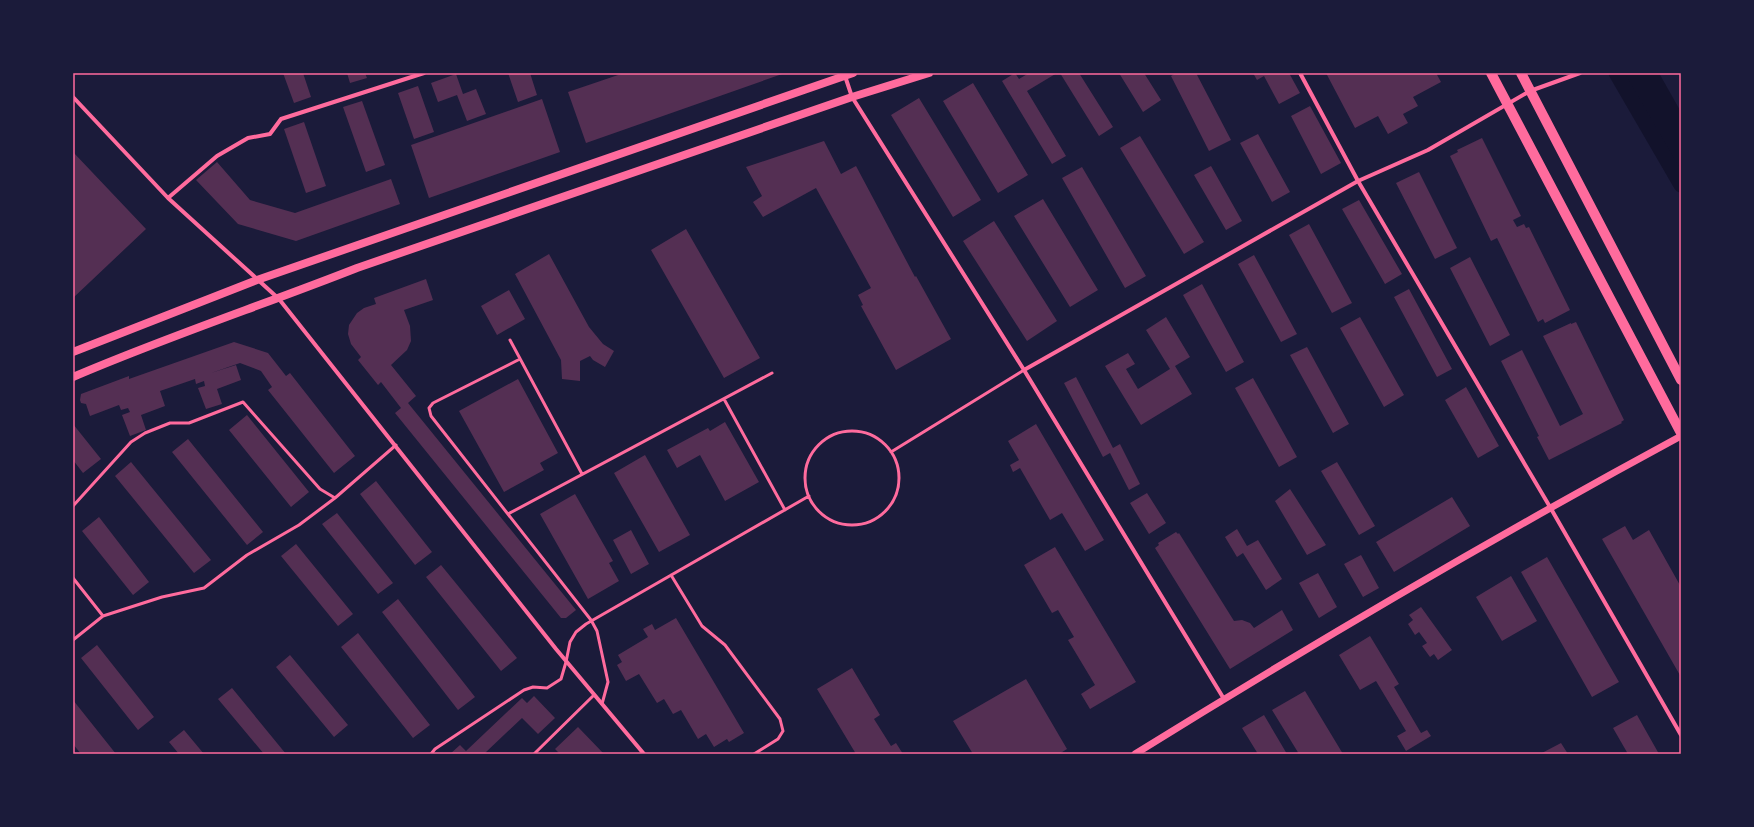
<svg xmlns="http://www.w3.org/2000/svg" width="1754" height="827" viewBox="0 0 1754 827" font-family="'Roboto Serif',serif">
<rect width="100%" height="100%" fill="#1b1b3a"/>
<!-- water -->
<path fill="#12122b" d="M1624 73H1659L1681 112V175L1658 131Z"/>
<g fill="none" stroke-linecap="round" stroke-linejoin="round">
<!-- canal -->
<path stroke="#12122b" stroke-width="15" d="M1616 73 1681 185"/>
</g>
<!-- building -->
<path fill="#542f53" d="M283 73H303L311 97 294 103Z
M347 73H365L367 78 350 83Z
M508 73H530L537 95 518 102Z
M624 73H785L586 143 568 92Z
M1015 73 1019 79 1029 73H1057L1027 91 1066 156 1052 164 1002 81Z
M1060 73H1079L1113 127 1099 136Z
M1119 73H1144L1161 100 1143 112Z
M1176 73H1196L1231 140 1209 151 1171 76Z
M1253 73H1289L1300 93 1279 104 1264 76 1257 80Z
M1326 73H1436L1441 82 1413 97 1418 106 1403 114 1408 123 1388 134 1378 116 1355 128Z
M456 74 463 94 476 89 486 114 467 121 457 95 438 102 431 83Z
M973 83 1028 175 998 193 943 101Z
M418 86 434 132 414 139 398 93Z
M919 98 981 200 953 217 891 115Z
M542 99 560 152 429 198 411 145Z
M362 101 385 165 366 172 343 107Z
M1310 106 1341 163 1321 174 1291 116Z
M304 122 326 186 306 193 284 129Z
M1258 134 1290 192 1272 202 1240 143Z
M1140 136 1204 242 1184 254 1120 148Z
M1482 138 1521 216 1513 220 1517 227 1524 224 1526 228 1529 227 1570 310 1545 323 1543 319 1538 322 1497 238 1491 241 1450 156 1458 152 1457 150Z
M824 141 841 174 856 166 915 277 916 276 951 339 896 370 861 306 863 305 858 295 871 288 816 188 763 217 753 202 762 196 746 167Z
M73 152 146 229 73 298Z
M217 162 250 200 295 213 391 179 400 204 296 241 238 224 196 180Z
M1211 166 1242 221 1226 230 1194 175Z
M1082 167 1146 276 1125 288 1062 178Z
M1419 172 1457 248 1435 259 1396 183Z
M1043 199 1098 290 1070 307 1014 216Z
M1359 200 1402 274 1385 284 1342 209Z
M994 221 1057 321 1027 341 963 241Z
M1309 224 1352 303 1332 313 1289 235Z
M686 229 760 358 724 378 651 250Z
M549 254 589 327 603 344 614 351 605 367 593 360 590 356 580 361V381L562 379 561 360 515 274Z
M1254 255 1297 334 1281 342 1238 264Z
M1470 257 1510 335 1490 346 1450 268Z
M426 279 433 300 404 310 410 326 411 341 407 350 391 365 416 396 408 403 576 610 566 618H561L395 413 401 408 381 382 378 385 358 360 361 357 351 344 348 334 349 325 357 313 364 308 376 304 374 298Z
M1202 284 1244 362 1226 372 1183 295Z
M1409 289 1452 369 1437 377 1394 297Z
M509 290 525 319 497 335 481 306Z
M1166 317 1190 357 1175 366 1192 394 1141 425 1105 366 1128 353 1135 364 1126 369 1138 389 1170 369 1146 330Z
M1360 317 1404 395 1384 407 1340 328Z
M1576 322 1624 420 1621 422 1622 423 1549 460 1537 437 1539 436 1501 361 1522 350 1560 426 1583 414 1543 336 1571 323V324Z
M234 342 268 353 286 376 290 373 355 456 334 473 268 390 272 387 261 371 240 363 211 373 236 365 241 380 217 389 222 404 206 409 198 388 205 386 204 381 196 384 195 379 160 391 165 406 141 415 146 430 130 436 122 415 130 412 128 408 121 410 119 405 90 416 86 404 81 403 80 400 81 394 129 376V379Z
M1307 347 1349 424 1333 433 1290 355Z
M1076 377 1113 448 1120 444 1140 484 1129 490 1110 453 1103 457 1064 383Z
M1253 378 1297 457 1279 467 1235 388Z
M518 379 558 453 540 463 544 470 504 492 459 411Z
M1466 387 1499 446 1478 458 1445 400Z
M247 415 309 492 291 507 229 430Z
M725 422 759 482 725 501 700 455 677 468 667 450 708 428 710 431Z
M73 424 101 459 83 473 73 460Z
M1036 424 1104 540 1085 551 1062 513 1050 520 1020 468 1013 472 1010 465 1019 460 1008 441Z
M188 439 263 532 247 545 172 452Z
M645 455 690 535 659 552 614 473Z
M131 462 211 560 194 573 115 476Z
M1337 462 1375 526 1359 535 1321 471Z
M376 481 432 552 415 565 360 494Z
M1290 489 1326 545 1307 555 1275 501Z
M1147 493 1166 523 1149 534 1130 503Z
M575 494 613 561 609 563 619 581 588 599 540 514Z
M1452 497 1470 526 1394 572 1376 542Z
M337 513 393 583 378 594 322 524Z
M99 517 149 582 133 595 82 531Z
M1625 526 1633 540 1649 530 1681 587V677L1602 539Z
M1237 529 1247 546 1258 540 1282 579 1266 590 1243 553 1237 557 1225 537Z
M631 530 649 564 631 574 613 540Z
M1176 532 1178 534 1179 533 1234 621 1242 620 1250 623 1254 628 1282 610 1293 630 1230 669 1155 548 1159 545 1158 543Z
M296 544 353 614 338 626 281 556Z
M1055 547 1136 682 1090 709 1081 694 1095 685 1068 640 1074 637 1058 610 1052 613 1024 565Z
M1361 555 1379 588 1363 597 1344 564Z
M1547 557 1619 682 1592 697 1521 572Z
M441 565 517 658 501 671 426 577Z
M1318 573 1337 607 1319 618 1299 583Z
M1511 576 1537 621 1502 641 1476 597Z
M398 599 475 697 458 710 382 612Z
M1421 607 1452 650 1438 660 1434 654 1430 657 1422 646 1427 643 1419 632 1415 635 1408 624 1413 620 1409 615Z
M676 618 744 733 729 742 727 739 714 747 706 734 698 739 681 710 673 714 664 699 657 703 639 674 626 681 617 665 622 662 618 655 648 637 643 629 652 624 655 630Z
M358 633 430 725 413 738 341 647Z
M1370 636 1399 684 1394 687 1421 733 1427 730 1431 736 1406 751 1397 736 1406 731 1376 681 1360 690 1339 655Z
M97 645 154 717 138 730 81 658Z
M290 655 348 725 334 737 276 667Z
M852 668 880 715 874 719 891 746 896 743 903 754H856L817 689Z
M1026 679 1067 749 1059 754H973L953 721Z
M232 688 286 754H264L218 699Z
M1305 691 1343 754H1299L1272 710Z
M534 696 555 718 538 734 522 718 485 753 486 754H450L460 745 466 751 522 698 527 703Z
M73 700 116 754H81L73 744Z
M1264 715 1287 754H1258L1242 728Z
M1637 715 1659 754H1628L1613 728Z
M578 727 604 754H560L555 749Z
M184 730 204 754H179L169 742Z
M1561 743 1568 754H1540Z"/>
<g fill="none" stroke-linecap="round" stroke-linejoin="round">
<!-- service -->
<path stroke="#ff6b9d" stroke-width="3" d="M510 340 582 474
M520 359 433 403 429 408 431 416 591 620 597 631 608 682 602 704
M724 399 785 510
M805 478a47 47 0 1 1 94 0a47 47 0 1 1-94 0Z
M891 452 1024 370
M73 506 131 442 145 433 170 423H189L243 402 320 489 335 498
M508 514 772 373
M671 575 702 626 725 645 780 719 783 731 778 739 754 754
M73 578 103 616
M73 640 103 616 162 597 204 588 247 555 299 525 335 498 396 445
M431 754 435 749 524 690 533 687 547 688 561 679 566 662 570 642 576 632 586 624 809 496
M534 754 594 695"/>
<!-- minor -->
<path stroke="#ff6b9d" stroke-width="4" d="M1300 73 1358 181 1550 507 1681 735
M845 76 852 97 1024 370 1224 699
M73 97 168 198 279 299 556 649 644 754
M168 198 217 156 248 138 270 134 281 119 424 73
M1024 370 1358 181 1428 150 1530 91 1580 73"/>
<!-- tertiary -->
<path stroke="#ff6b9d" stroke-width="7" d="M1135 754C1314 643 1496 536 1681 436"/>
<!-- secondary -->
<path stroke="#ff6b9d" stroke-width="8" d="M73 352 257 280 853 73
M73 377C166 337 263 305 357 268L852 97 929 73"/>
<!-- primary -->
<path stroke="#ff6b9d" stroke-width="10" d="M1491 73 1681 433
M1521 73 1681 380"/>
</g>
<!-- border -->
<rect width="1754" height="827" fill="none" stroke="#1b1b3a" stroke-width="148"/>
<rect x="74" y="74" width="1606" height="679" fill="none" stroke="#ff6b9d" stroke-width="1.5"/>
</svg>
